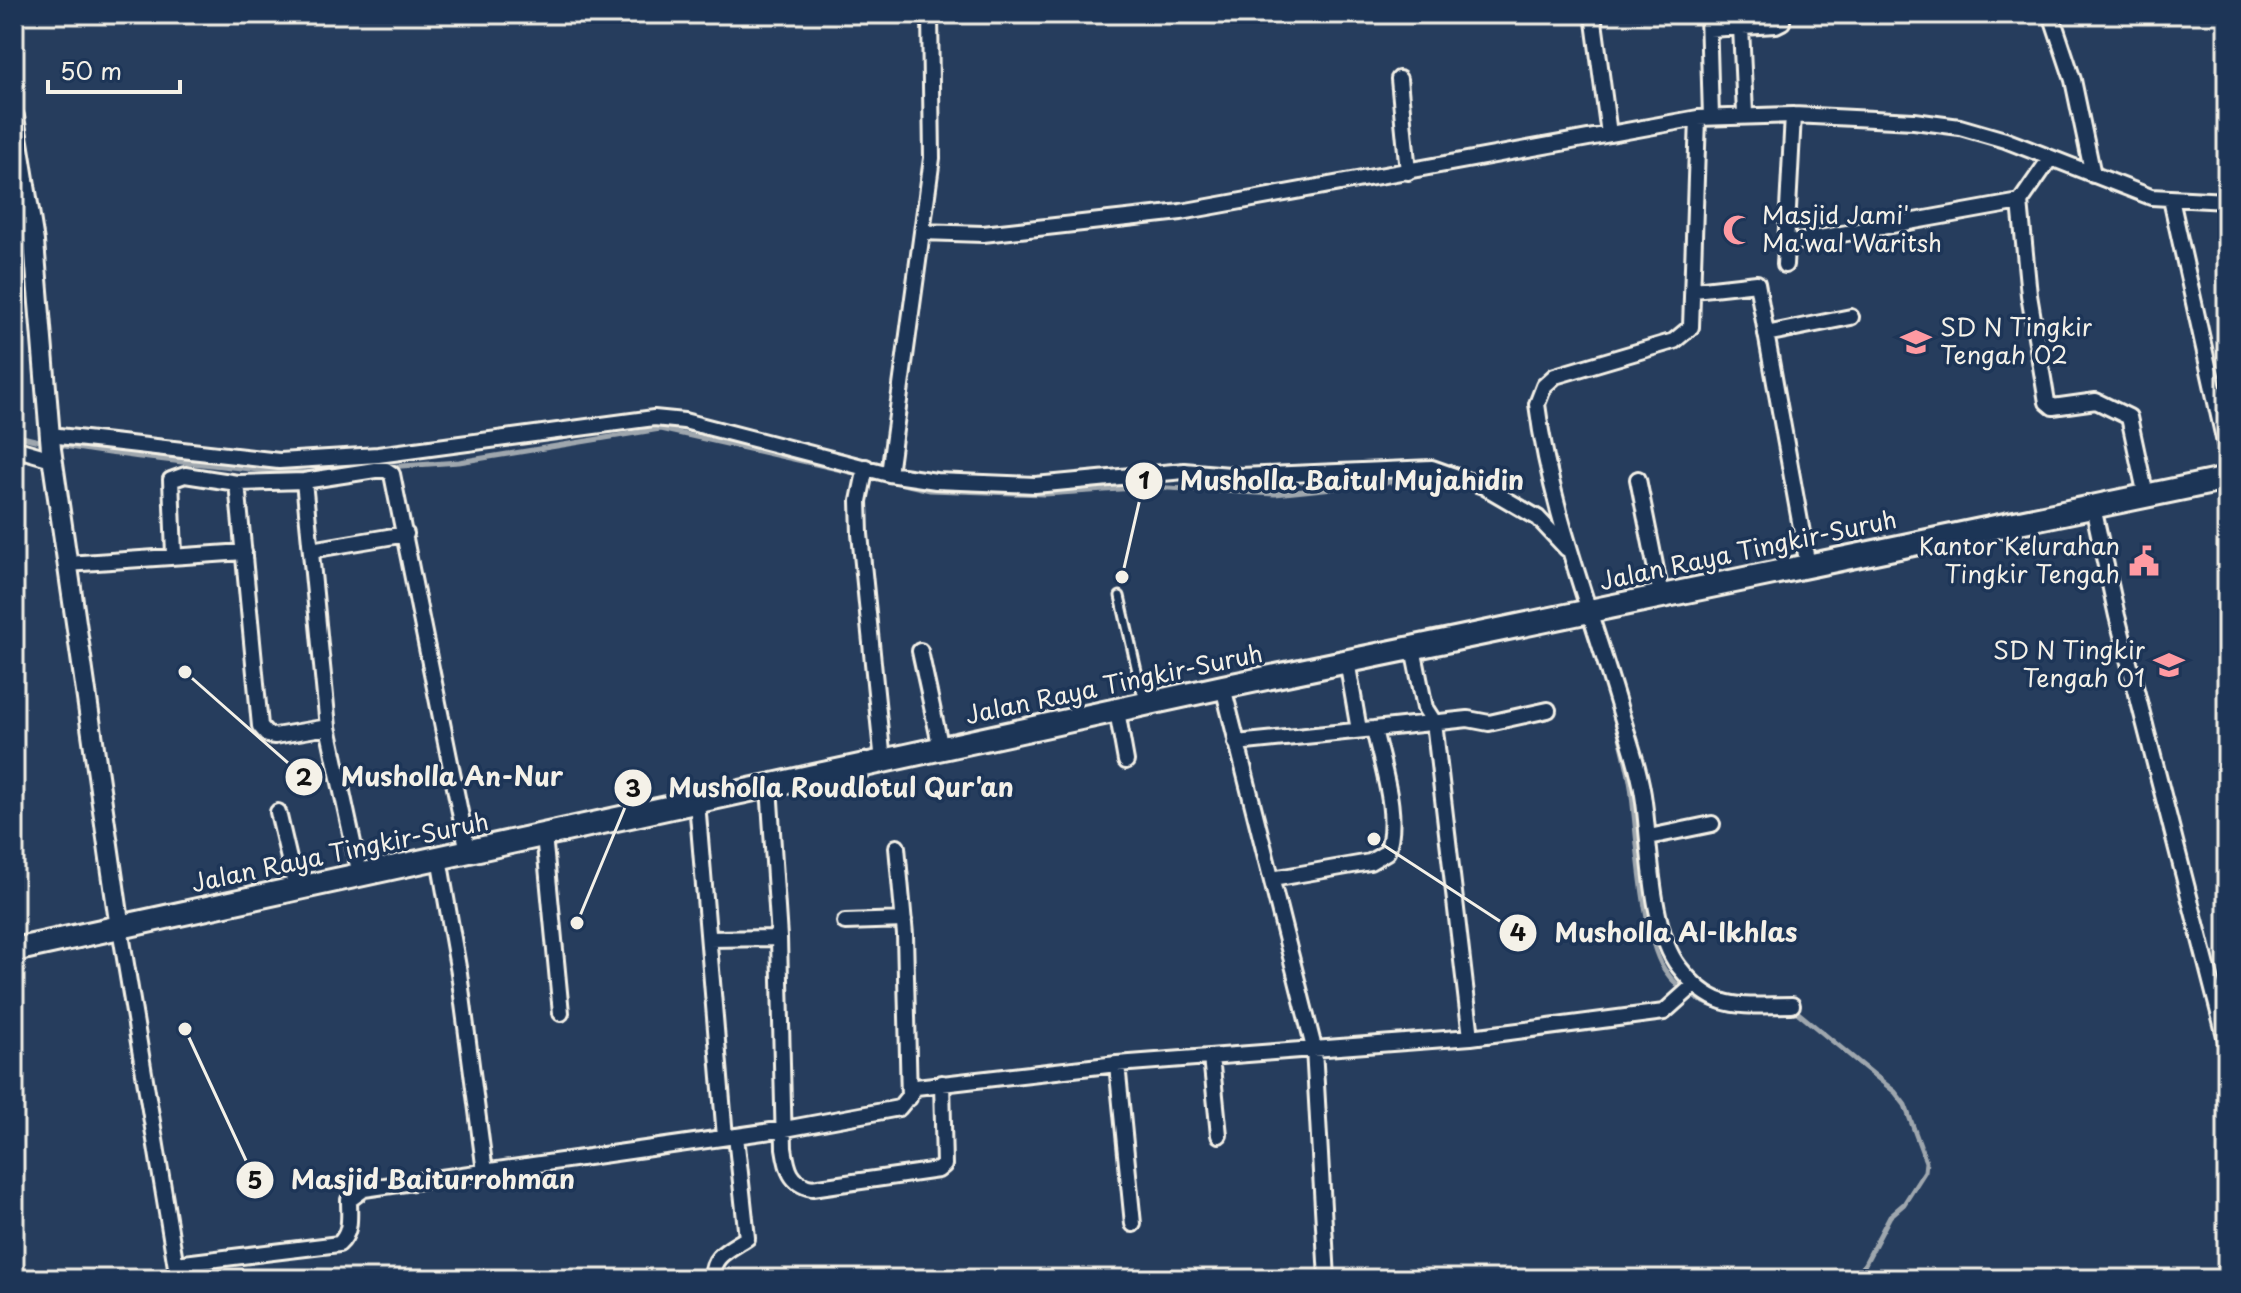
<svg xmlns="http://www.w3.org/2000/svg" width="2241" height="1293" viewBox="0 0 2241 1293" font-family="'Playpen Sans',sans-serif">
<rect width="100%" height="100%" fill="#263d5d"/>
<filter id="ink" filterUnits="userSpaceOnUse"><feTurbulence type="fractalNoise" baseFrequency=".0125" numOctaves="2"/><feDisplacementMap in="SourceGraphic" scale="16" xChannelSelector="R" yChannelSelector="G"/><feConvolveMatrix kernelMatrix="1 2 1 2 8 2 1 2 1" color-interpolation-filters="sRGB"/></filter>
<g filter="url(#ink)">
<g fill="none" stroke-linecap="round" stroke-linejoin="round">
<!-- stream -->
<path stroke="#9fa7ae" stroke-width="5" d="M14 435C72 450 132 456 192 463 235 467 278 474 322 472
M387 467 459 462 660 429 930 490 1045 494 1150 487 1275 494 1430 478 1461 485
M1613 709C1619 735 1627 761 1631 787 1637 832 1641 932 1664 969 1680 994 1713 1011 1742 1011
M1784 1012H1797L1895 1092 1905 1105 1926 1162 1925 1171 1904 1204 1890 1216 1857 1279"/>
<!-- service casing -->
<g stroke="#f4f1e8" stroke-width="13">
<path id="service" d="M1120 596 1144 702"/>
</g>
<!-- minor casing -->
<g stroke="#f4f1e8" stroke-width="20">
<path id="minor" d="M930 14 932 158 922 232 983 234 1181 212 1698 118 1793 115 1914 121 1960 127 2005 140 2151 197 2227 201
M1593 14 1609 134
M1708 14 1711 117
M2051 14 2073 80 2093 175
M1741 27 1745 114
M1709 29 1776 25 1782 22V14
M1399 79 1408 172
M1698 118 1691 327 1674 341 1555 376 1544 386 1537 404C1550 508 1589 604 1618 703 1627 735 1640 769 1644 802 1650 846 1651 932 1679 967 1715 1013 1739 1005 1792 1005
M2049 160 2020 202 2029 295 2047 402 2053 407 2096 401 2129 417 2146 496
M2171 199 2227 452
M1786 244 2020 202
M1785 265 1793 115
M1694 290 1757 283 1808 566
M1766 334 1851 317
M50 435 279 461 378 455 654 418 684 421 889 474 936 481 1035 485 1184 471 1241 476 1432 468 1483 486 1538 518 1567 549
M14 448 52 459
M866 467 859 501 860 534 883 762
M889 474 922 232
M1638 479 1661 595
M304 481 328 727
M2093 507 2117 616 2227 1044
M311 550 406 534
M174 554 171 480 185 475 237 483
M67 564 244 552
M1413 648 1425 708 1434 722 1471 1037
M920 651 941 749
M1347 661 1359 730
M1223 687 1314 1048 1327 1279
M1117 711 1126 761
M1374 729 1468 719 1489 723 1548 710
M1236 743 1374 729C1382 767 1400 815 1387 852L1370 862 1272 879
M769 786 779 938 784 1148C787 1168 790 1184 812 1188L938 1170 944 1165 942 1083
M697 802 725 1137
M278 812 296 889
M544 835 561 1013
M1649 837 1712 824
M897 847 905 935 909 1098
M439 858 459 973 485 1172
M360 875 328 727 275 736 268 735 260 726 237 483 304 481 375 470H386L392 474 468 852
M845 922 904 920
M120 928 178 1279
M709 939 779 938
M1211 1057 1219 1135
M1117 1064 1133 1224
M176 1264 339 1244C352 1232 349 1216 349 1200L364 1189 785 1129 899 1108 916 1087 1117 1064 1471 1037 1664 1012 1694 985
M713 1279C710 1256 729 1250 747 1238L736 1136"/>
</g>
<!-- tertiary casing -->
<g stroke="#f4f1e8" stroke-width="24">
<path id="tertiary" d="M14 117 34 242 51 449 120 928"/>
</g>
<!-- primary casing -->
<g stroke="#f4f1e8" stroke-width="28">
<path id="primary" d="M14 950 1223 687 2227 479"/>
</g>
<!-- service -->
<use href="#service" stroke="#1d3557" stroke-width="7"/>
<!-- minor -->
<use href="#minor" stroke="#1d3557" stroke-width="14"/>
<!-- tertiary -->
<use href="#tertiary" stroke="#1d3557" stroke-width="18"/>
<!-- primary -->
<use href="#primary" stroke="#1d3557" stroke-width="22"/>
</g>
</g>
<!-- icons -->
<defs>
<g id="mosque-bare" transform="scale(2.4)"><path d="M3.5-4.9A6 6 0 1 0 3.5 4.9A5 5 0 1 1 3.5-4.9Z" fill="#ff9aa2" stroke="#1d3557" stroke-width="2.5" paint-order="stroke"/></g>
<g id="school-bare" transform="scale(2.4)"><path d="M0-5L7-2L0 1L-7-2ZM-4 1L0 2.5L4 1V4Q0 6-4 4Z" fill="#ff9aa2" stroke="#1d3557" stroke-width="2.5" paint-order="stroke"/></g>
<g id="civic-bare" transform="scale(2.4)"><path d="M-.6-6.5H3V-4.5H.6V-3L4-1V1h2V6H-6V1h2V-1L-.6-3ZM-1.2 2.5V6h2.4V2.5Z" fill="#ff9aa2" stroke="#1d3557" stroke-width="2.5" paint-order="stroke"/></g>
</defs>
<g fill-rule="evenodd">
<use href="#mosque-bare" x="1738" y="230"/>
<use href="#school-bare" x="1916" y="342"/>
<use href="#civic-bare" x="2144" y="561"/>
<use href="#school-bare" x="2169" y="665"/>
</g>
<g text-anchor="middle" stroke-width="7" stroke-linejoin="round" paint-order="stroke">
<!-- poi labels -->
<g font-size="24" fill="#f4f1e8" stroke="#1d3557" text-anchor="start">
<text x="1762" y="224">Masjid Jami'<tspan x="1762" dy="28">Ma'wal Waritsh</tspan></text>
<text x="1940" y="336">SD N Tingkir<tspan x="1940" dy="28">Tengah 02</tspan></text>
<text x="2120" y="555" text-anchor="end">Kantor Kelurahan<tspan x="2120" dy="28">Tingkir Tengah</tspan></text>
<text x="2145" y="659" text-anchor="end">SD N Tingkir<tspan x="2145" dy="28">Tengah 01</tspan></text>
</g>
<!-- street labels -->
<g font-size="24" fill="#f4f1e8" stroke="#1d3557">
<text transform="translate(1748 551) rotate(-12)" y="8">Jalan Raya Tingkir-Suruh</text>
<text transform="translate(1114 685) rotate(-12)" y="8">Jalan Raya Tingkir-Suruh</text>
<text transform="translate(340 853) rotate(-12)" y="8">Jalan Raya Tingkir-Suruh</text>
</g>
</g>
<!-- callouts -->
<path fill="none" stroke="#f4f1e8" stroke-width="3" d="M1122 577L1144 481M185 672L304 777M577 923L633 788M1374 839L1518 933M185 1029L255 1180"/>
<g fill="#f4f1e8" stroke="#1d3557" stroke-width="3">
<circle cx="1122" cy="577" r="8"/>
<circle cx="185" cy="672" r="8"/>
<circle cx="577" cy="923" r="8"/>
<circle cx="1374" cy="839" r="8"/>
<circle cx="185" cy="1029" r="8"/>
<circle cx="1144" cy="481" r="20"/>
<circle cx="304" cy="777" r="20"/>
<circle cx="633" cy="788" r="20"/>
<circle cx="1518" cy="933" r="20"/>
<circle cx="255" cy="1180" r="20"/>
</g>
<g font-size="24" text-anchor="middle" font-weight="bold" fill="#111">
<text x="1144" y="489">1</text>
<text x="304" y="786">2</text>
<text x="633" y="797">3</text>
<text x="1518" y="941">4</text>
<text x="255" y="1189">5</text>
</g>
<g font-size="26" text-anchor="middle" font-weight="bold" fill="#f4f1e8" stroke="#1d3557" stroke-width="7" stroke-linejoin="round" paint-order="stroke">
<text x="1352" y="490">Musholla Baitul Mujahidin</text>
<text x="452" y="786">Musholla An-Nur</text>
<text x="841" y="797">Musholla Roudlotul Qur'an</text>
<text x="1676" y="942">Musholla Al-Ikhlas</text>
<text x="433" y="1189">Masjid Baiturrohman</text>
</g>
<!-- margin -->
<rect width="2241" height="1293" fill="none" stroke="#1d3557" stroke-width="48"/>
<rect x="24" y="24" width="2193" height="1245" fill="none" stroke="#f4f1e8" stroke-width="3" filter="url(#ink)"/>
<!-- scale -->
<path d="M48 80v12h132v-12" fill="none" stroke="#f4f1e8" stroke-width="4"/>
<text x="60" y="80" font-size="24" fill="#f4f1e8" stroke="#1d3557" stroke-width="6" paint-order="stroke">50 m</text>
</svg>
